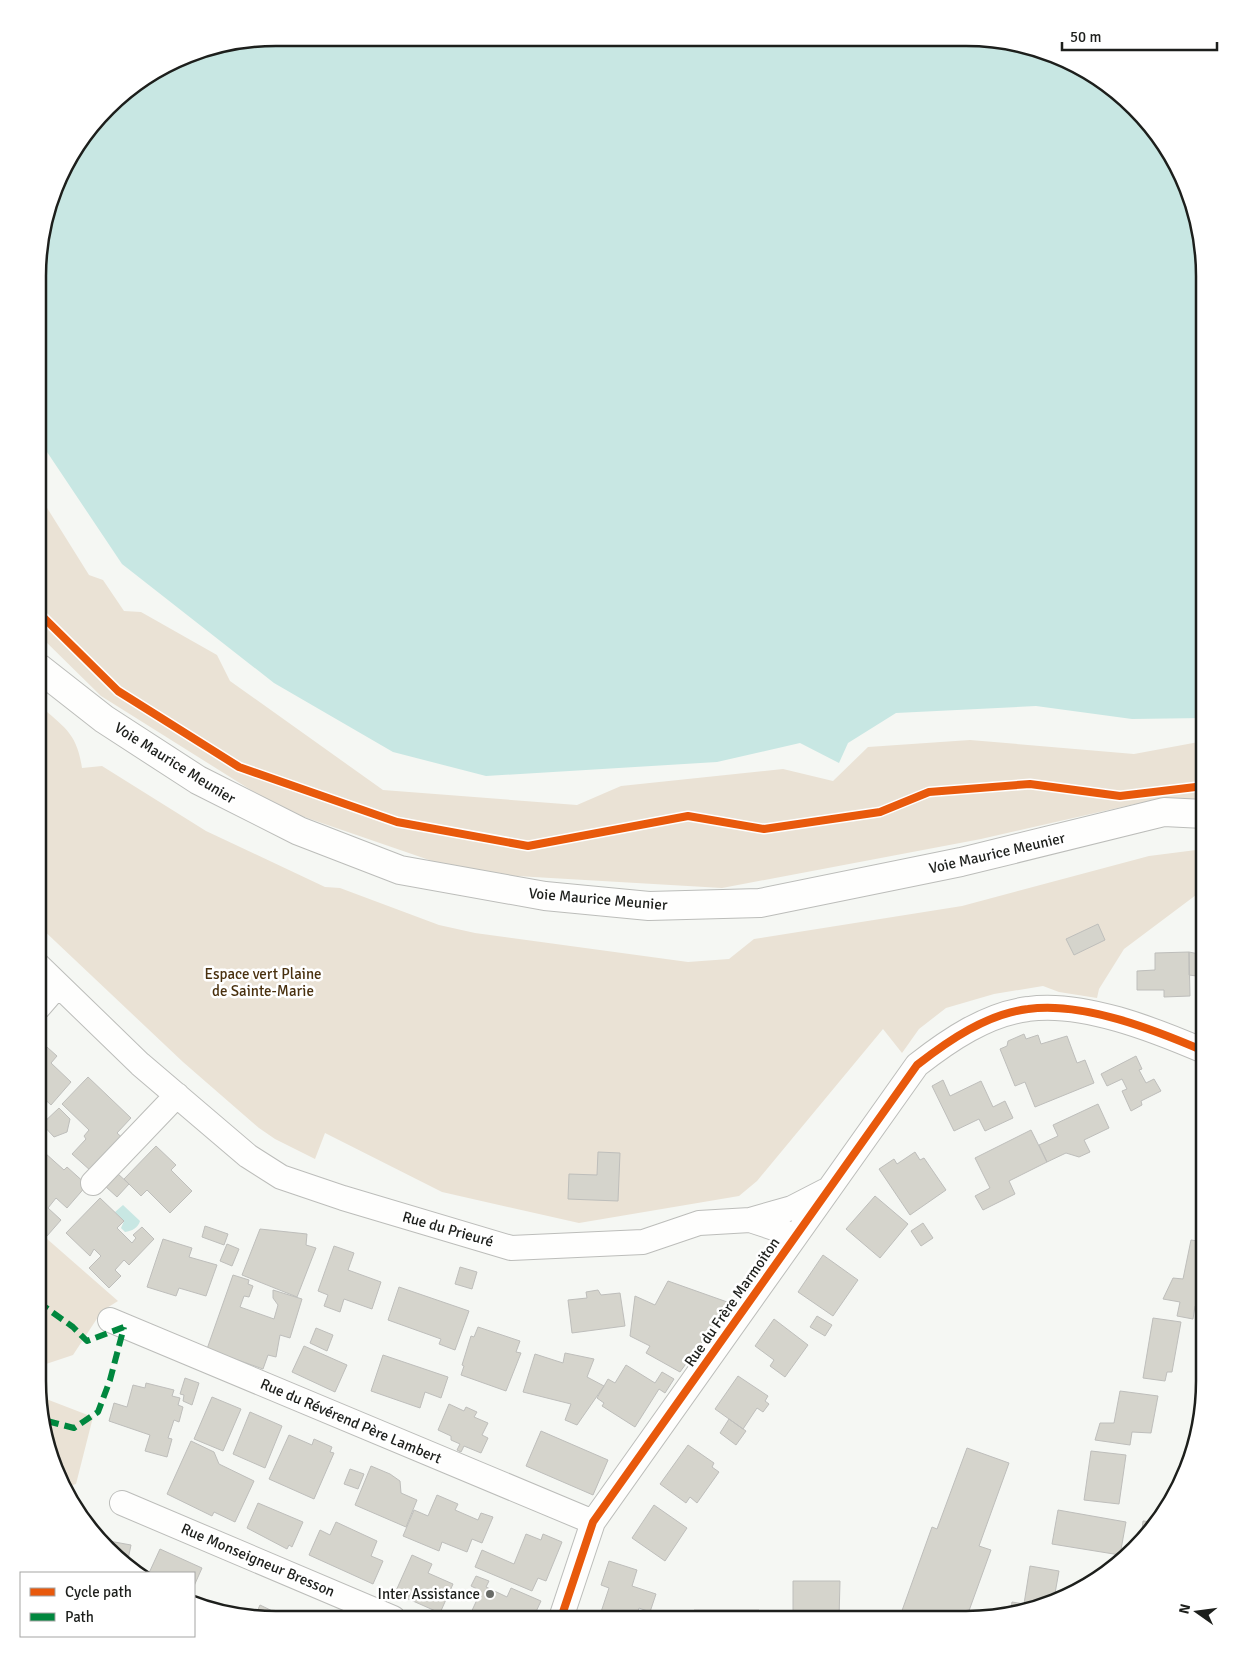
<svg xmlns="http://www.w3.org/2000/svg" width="1242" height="1657" viewBox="0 0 1242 1657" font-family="Signika,sans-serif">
<rect width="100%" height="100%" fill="#f5f7f3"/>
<!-- green -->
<path fill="#eae2d5" d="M39 495 89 575 103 580 124 611 141 612 217 655 230 681 383 790 577 805 621 786 783 769 833 781 868 747 970 740 1134 754 1204 741V804H1135L981 839 722 888 467 873 281 809 101 696 39 635Z
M39 705C64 727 77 733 82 768L102 766 206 831 325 887 340 888 439 925 475 933 688 962 729 959 754 939 962 906 1149 856 1204 849V889L1124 949 1099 989 1097 998 1059 992 1043 986 994 994 946 1008 919 1029 902 1053 883 1029 757 1181 739 1196 579 1223 442 1192 325 1133 315 1159 275 1139 259 1128 183 1062 38 925Z
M38 1231 118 1301 102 1311 73 1355 46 1364 38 1379Z
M41 1397 93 1417 76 1484 63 1488Z"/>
<!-- water -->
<path fill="#c8e7e3" d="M276 38 997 40 1099 78 1145 119 1180 170 1204 276V718L1132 719 1036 706 896 713 848 743 839 763 800 743 717 762 486 776 393 752 274 683 122 564 39 440 40 245 69 157 119 97 199 50Z
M123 1205 140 1221C138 1228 132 1231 125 1232L121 1228 124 1221 115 1212Z"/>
<!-- building -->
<path fill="#d5d4cc" stroke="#bebebb" d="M1098 924 1105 940 1074 955 1066 939Z
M1189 952 1190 996 1164 997V990H1137V971L1155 970V953Z
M1189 952 1204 955V977L1189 975Z
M1024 1034 1026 1039 1038 1035 1041 1044 1067 1036 1077 1063 1085 1060 1094 1083 1035 1107 1025 1082 1015 1086 1000 1049 1007 1046 1008 1041Z
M38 1039 57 1056 51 1063 71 1082 51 1105 38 1093Z
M1136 1056 1142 1069 1139 1070 1146 1083 1154 1079 1161 1091 1141 1101 1142 1105 1131 1111 1122 1091 1127 1089 1122 1079 1107 1086 1101 1074Z
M88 1077 131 1118 117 1133 127 1142 91 1171 72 1154 86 1139 84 1136 89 1130 62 1104Z
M943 1080 950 1096 981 1081 993 1107 1005 1101 1013 1118 985 1131 979 1119 954 1131 932 1086Z
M1098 1104 1109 1128 1084 1140 1090 1152 1079 1157 1066 1153 1047 1162 1039 1145 1058 1136 1053 1125Z
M59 1108 70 1119 67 1132 54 1137 42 1124Z
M1031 1130 1047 1162 1009 1181 1015 1194 983 1210 975 1196 990 1188 975 1158Z
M156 1146 176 1165 171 1170 192 1191 170 1213 147 1190 141 1196 124 1179Z
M598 1152 620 1153 618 1201 568 1199 569 1174 597 1175Z
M915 1152 920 1160 924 1158 946 1190 910 1215 879 1169 894 1159 897 1164Z
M45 1153 64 1170 67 1167 87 1185 67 1208 56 1198 48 1208 61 1220 47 1236 38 1228V1161Z
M117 1173 129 1184 117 1197 105 1186Z
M875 1196 908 1224 880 1258 846 1229Z
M1204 1197V1219L1196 1217 1199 1198Z
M100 1198 124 1221 117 1228 132 1243 136 1238 133 1235 142 1227 154 1239 129 1265 124 1260 115 1270 121 1276 109 1288 89 1268 101 1256 94 1249 90 1256 66 1233Z
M923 1223 933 1238 921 1246 911 1231Z
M205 1226 228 1234 224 1245 202 1237Z
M260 1229 307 1234 306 1245 316 1248 297 1297 242 1275Z
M163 1239 192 1248 189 1257 217 1265 206 1296 179 1288 176 1296 147 1287Z
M1191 1240 1204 1242V1306H1195L1193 1319 1177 1316 1180 1302 1163 1299 1173 1278 1183 1279Z
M227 1244 239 1249 232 1266 220 1261Z
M334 1246 354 1253 348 1270 381 1282 372 1309 344 1299 340 1312 324 1306 328 1295 318 1291Z
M823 1255 858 1280 833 1316 798 1292Z
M460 1267 477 1272 472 1289 455 1284Z
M233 1275 249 1280 248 1284 253 1286 249 1297 244 1296 240 1307 274 1319 278 1305 273 1298V1290L302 1299 290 1338 280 1335 276 1357 268 1355 263 1369 207 1349Z
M668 1281 730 1303 680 1372 646 1353 650 1346 630 1336 635 1296 655 1305Z
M399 1287 469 1311 455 1350 439 1344 441 1339 388 1320Z
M598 1290 601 1295 620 1293 625 1326 572 1333 568 1300 587 1298 586 1292Z
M817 1316 832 1325 825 1336 810 1327Z
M1153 1318 1181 1322 1172 1372H1167L1165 1381 1143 1378Z
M774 1319 808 1345 785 1377 770 1366 774 1360 755 1346Z
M478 1327 520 1341 516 1352 521 1353 506 1391 461 1375 464 1366 462 1365 471 1336 474 1337Z
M316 1328 333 1335 327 1351 310 1343Z
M304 1346 347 1365 335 1392 292 1372Z
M565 1353 594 1359 587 1377 604 1386 577 1425 565 1420 571 1404 523 1392 535 1354 563 1363Z
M383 1355 448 1377 441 1398 425 1392 420 1408 371 1391Z
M626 1365 655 1383 662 1372 674 1379 665 1393 659 1389 635 1427 602 1406 604 1403 597 1398 608 1379 615 1383Z
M738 1376 768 1396 765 1401 769 1404 763 1412 757 1408 743 1429 715 1409Z
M185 1378 199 1383 192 1405 183 1401 184 1395 180 1394Z
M146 1383 174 1390 172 1396 180 1398 178 1405 183 1407 179 1422 174 1420 168 1438 172 1439 167 1457 145 1451 150 1435 109 1421 114 1403 127 1407 133 1385 145 1388Z
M1120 1391 1158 1396 1151 1433 1132 1432 1130 1445 1095 1440 1100 1423H1114Z
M212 1397 241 1409 223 1451 194 1439Z
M449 1404 464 1411 466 1407 477 1412 474 1417 488 1423 482 1435 488 1438 481 1453 464 1446 461 1452 457 1450 460 1444 451 1440V1436L438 1430Z
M250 1412 282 1426 265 1468 233 1454Z
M729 1419 746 1431 736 1445 720 1433Z
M541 1431 608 1460 593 1495 526 1466Z
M289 1435 312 1445 314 1439 332 1447 330 1452 334 1453 314 1499 269 1479Z
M191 1441 214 1452 219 1464 254 1481 235 1522 214 1512 212 1516 167 1494Z
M688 1445 714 1463 712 1467 719 1472 697 1503 690 1497 686 1503 660 1484Z
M967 1448 1009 1463 979 1546 991 1550 966 1619H899L932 1527 937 1529Z
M1091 1451 1126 1455 1119 1504 1084 1500Z
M371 1466 390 1474 400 1481 401 1493 417 1500 406 1527 355 1505Z
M350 1469 364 1474 358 1489 344 1484Z
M437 1495 458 1504 455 1510 478 1520 481 1513 493 1517 482 1543 472 1539 467 1552 442 1542 439 1551 403 1536 414 1510 428 1516Z
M258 1503 303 1522 292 1547 289 1545 287 1549 247 1528Z
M654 1505 687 1528 665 1561 632 1538Z
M1058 1510 1126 1522 1120 1555 1052 1544Z
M1143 1521 1156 1522 1141 1540Z
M336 1522 377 1541 371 1556 383 1561 373 1584 309 1555 320 1530 330 1535Z
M526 1534 541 1540 543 1534 562 1542 546 1581 538 1578 532 1591 475 1567 482 1550 514 1564Z
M98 1539 131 1545 127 1564Z
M160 1549 202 1568 194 1586V1573H149Z
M412 1555 432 1564 428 1573 453 1584 440 1613 395 1593Z
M609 1561 637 1570 632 1586 656 1594 650 1612 639 1608 636 1616 644 1619 599 1618 609 1588 601 1585Z
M1030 1566 1059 1571 1054 1599 1011 1609 1012 1602 1024 1604Z
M476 1576 489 1581 486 1587 507 1597 511 1588 541 1601 533 1618 469 1617 481 1591 471 1586Z
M793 1581H840L839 1619H793Z
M260 1605 287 1618H254Z
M694 1610H759V1619H694Z"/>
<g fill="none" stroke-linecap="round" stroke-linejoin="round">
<!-- minor casing -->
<g stroke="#bcbdba" stroke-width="26">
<path id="minor" d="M38 965 140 1064 248 1156 281 1177 343 1198 511 1248 643 1242 699 1223 750 1220 783 1231 791 1241
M38 1008 58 985
M93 1183 177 1095
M750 1220 792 1208 825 1191
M110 1320 593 1522
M122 1503 393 1618
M561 1618 593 1522 917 1065C949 1040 987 1014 1028 1009 1082 1001 1155 1030 1204 1051"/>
</g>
<!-- primary casing -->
<g stroke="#bcbdba" stroke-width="30">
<path id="primary" d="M39 668 104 719 198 780 299 831 400 870 545 896 649 906 760 903 961 862 1164 812 1204 814"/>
</g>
<!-- minor -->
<use href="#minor" stroke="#fefefd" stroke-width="24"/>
<!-- primary -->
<use href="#primary" stroke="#fefefd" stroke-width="28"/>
<!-- quiet -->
<path stroke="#00873e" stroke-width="6" stroke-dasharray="12 6" stroke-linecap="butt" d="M38 1302 73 1327 87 1341 124 1327
M47 1421 74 1428 98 1412 110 1380 124 1327"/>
<!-- cycleway casing -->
<g stroke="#fff" stroke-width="11">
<path id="cycleway" d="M39 613 118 691 239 767 397 822 528 846 688 816 764 829 880 812 929 792 1030 784 1120 796 1204 786
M561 1618 593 1522 917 1065C949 1040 987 1014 1028 1009 1082 1001 1155 1030 1204 1051"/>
</g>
<!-- cycleway -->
<use href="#cycleway" stroke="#e8590c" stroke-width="8"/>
</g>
<!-- markers -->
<circle fill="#696b67" stroke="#fff" stroke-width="2" cx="490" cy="1594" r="5"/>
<g text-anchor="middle" stroke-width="5" stroke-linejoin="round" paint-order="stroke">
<!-- street labels -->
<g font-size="15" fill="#1d1f1c" stroke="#fff">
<text transform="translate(175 763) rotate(32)" y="5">Voie Maurice Meunier</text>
<text transform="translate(997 853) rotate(-13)" y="5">Voie Maurice Meunier</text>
<text transform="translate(598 899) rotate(5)" y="5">Voie Maurice Meunier</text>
<text transform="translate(448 1229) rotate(16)" y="5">Rue du Prieuré</text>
<text transform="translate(732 1302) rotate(-55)" y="5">Rue du Frère Marmoiton</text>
<text transform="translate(351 1421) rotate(23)" y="5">Rue du Révérend Père Lambert</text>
<text transform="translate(258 1560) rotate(23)" y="5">Rue Monseigneur Bresson</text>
</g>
<!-- park labels -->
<g font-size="15" fill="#49300e" stroke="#fff">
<text x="263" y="979">Espace vert Plaine<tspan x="263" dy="17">de Sainte-Marie</tspan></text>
</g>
<!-- poi labels -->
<g font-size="15" fill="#1d1f1c" stroke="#fff" text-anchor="end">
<text x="480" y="1599">Inter Assistance</text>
</g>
</g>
<!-- crop -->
<path d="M0 0H1242V1657H0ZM276 46H966A230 230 0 0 1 1196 276V1381A230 230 0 0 1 966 1611H276A230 230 0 0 1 46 1381V276A230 230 0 0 1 276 46Z" fill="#fff" fill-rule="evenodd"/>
<path fill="none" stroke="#1d1f1c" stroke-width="2.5" d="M276 46H966A230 230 0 0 1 1196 276V1381A230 230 0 0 1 966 1611H276A230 230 0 0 1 46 1381V276A230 230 0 0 1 276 46Z"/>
<!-- legend -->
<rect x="20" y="1572" width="175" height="65" fill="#ffffff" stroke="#a5a5a4"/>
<rect x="30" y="1588" width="25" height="8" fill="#e8590c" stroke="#a5a5a4"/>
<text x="65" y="1597" font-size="15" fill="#1d1f1c">Cycle path</text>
<rect x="30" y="1613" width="25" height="8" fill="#00873e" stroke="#a5a5a4"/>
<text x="65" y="1622" font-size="15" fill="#1d1f1c">Path</text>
<!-- north arrow -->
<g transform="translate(1197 1612) rotate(284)" stroke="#ffffff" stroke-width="4" paint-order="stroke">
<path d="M0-4L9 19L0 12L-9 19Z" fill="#1d1f1c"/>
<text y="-8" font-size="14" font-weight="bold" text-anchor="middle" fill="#1d1f1c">N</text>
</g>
<!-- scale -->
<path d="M1062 42v8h155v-8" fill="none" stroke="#1d1f1c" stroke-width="2.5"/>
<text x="1070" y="42" font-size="15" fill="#1d1f1c" stroke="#ffffff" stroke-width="4" paint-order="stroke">50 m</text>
</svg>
